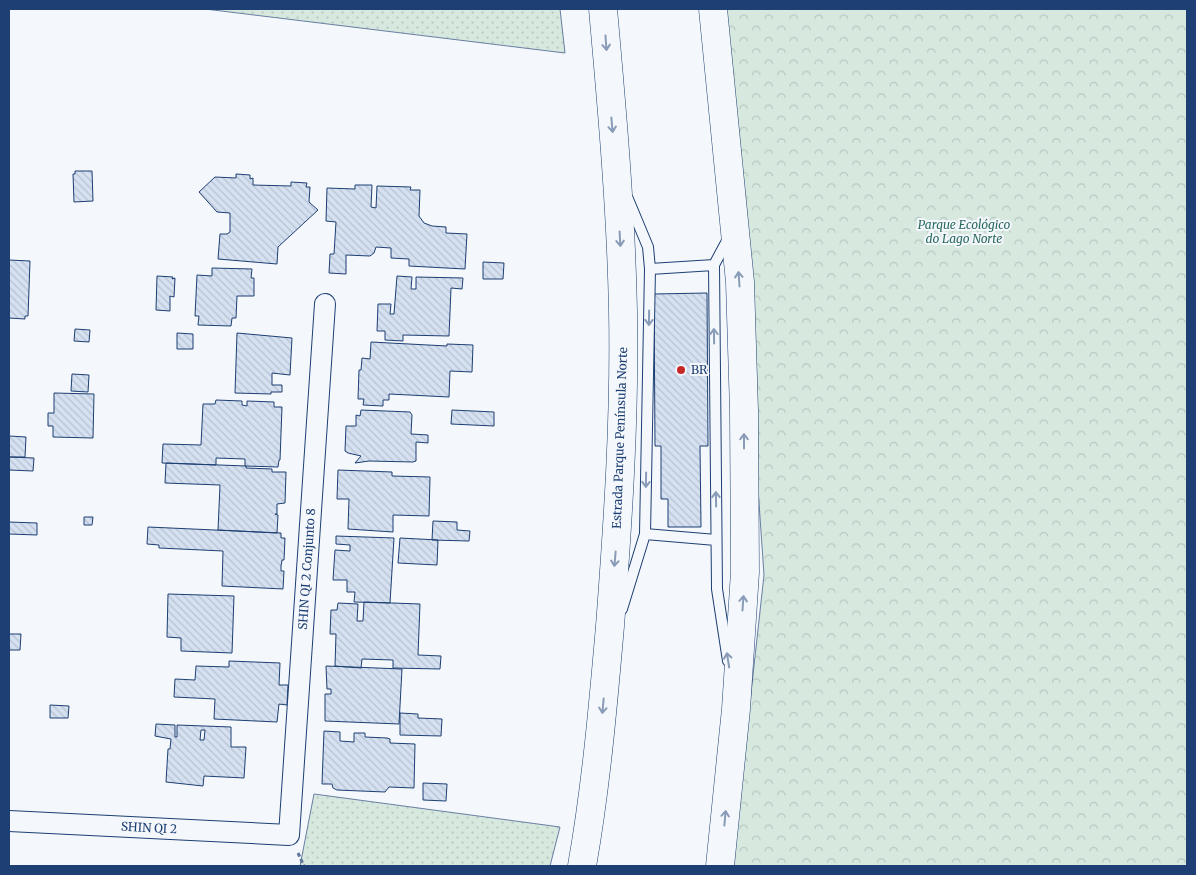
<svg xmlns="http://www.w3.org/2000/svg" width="1196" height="875" viewBox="0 0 1196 875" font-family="Merriweather,serif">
<defs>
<pattern id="grass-dots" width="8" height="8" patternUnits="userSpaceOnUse" patternTransform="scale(1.25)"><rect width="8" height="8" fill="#d7e8df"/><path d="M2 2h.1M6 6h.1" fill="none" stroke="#b8c8c3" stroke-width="1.8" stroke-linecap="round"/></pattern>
<pattern id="forest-crowns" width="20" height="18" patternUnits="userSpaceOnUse" patternTransform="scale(1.25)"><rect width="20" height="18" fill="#d7e8df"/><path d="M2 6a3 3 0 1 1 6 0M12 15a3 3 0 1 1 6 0" fill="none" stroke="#b8c8c3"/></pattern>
<pattern id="building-back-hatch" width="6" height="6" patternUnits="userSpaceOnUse" patternTransform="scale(1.25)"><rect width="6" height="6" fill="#d5e0f0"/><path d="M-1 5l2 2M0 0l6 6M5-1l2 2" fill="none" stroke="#b6c1d1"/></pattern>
</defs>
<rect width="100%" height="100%" fill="#f4f7fb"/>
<!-- grass -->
<path fill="url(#grass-dots)" stroke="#687fa3" d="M205 9H560L565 53Z
M314 794 560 827 550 866H300Z"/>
<!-- forest -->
<path fill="url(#forest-crowns)" stroke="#687fa3" d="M725 9H1187V866H732L764 575Z"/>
<!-- building -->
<path fill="url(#building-back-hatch)" stroke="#1d3f73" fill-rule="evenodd" d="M75 171H92L93 201 74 202 73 174H75Z
M236 174 250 175V179L253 178V185L291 186V182L307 183 306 187H310L309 202 318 210 278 247 277 264 218 259 220 234H227L230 232V213L217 212 199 192 215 177 236 178Z
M355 185H372L371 207 376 208 377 186 411 187 410 190H420L419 216 424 223 432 226 446 227V233L467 234 465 269 409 266V259L391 258V248L376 247 374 253 370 256 346 255V274L329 273 330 254H334L336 222 326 221 327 188 355 189Z
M9 260 30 261 28 316H25V319L9 318Z
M483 262 504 263 503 279H483Z
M212 268 252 269 251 278H254V296H237L236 318H232L231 326 198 325 199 316H195L197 275 212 276Z
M157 276 173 277 172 279 175 278 174 297 170 296V311L156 310Z
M397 276 412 277 411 289H416V277L463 278 462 289 451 288 449 336 403 335V341L385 340V331H377L378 304H391L390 314H394Z
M707 293 708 446H700L701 527H668V499H661V446H655L654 294Z
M75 329 90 330 89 342 74 341Z
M177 333 193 334V349H177Z
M237 333 292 338 290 375 272 373V385H282V392H271V394L235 393Z
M371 342 447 346V344L473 345 472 372 450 371 449 397 389 394V400H383V406L363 405 364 399H358L359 370H361L362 358 370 359Z
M72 374 89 375 88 392 71 391Z
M54 393 94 394 93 438 53 437V426H48V413H54Z
M216 400 242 401V405L247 406V401L274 402V407H282L280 460H279L278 467 245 466V459L216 458V465L162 463 163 444 201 445 203 404H215Z
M361 410 410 412 412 415 411 434 428 435V443L416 442V461L413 462 369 461 355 463 361 456 348 453 345 451 346 426H356V415L360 416Z
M452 410 494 412V426L451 424Z
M9 436 26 437 25 457H9Z
M9 457 34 458 33 471 9 470Z
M166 463 246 466V468L272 469V472H286L285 503 277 504V514H275L278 515 277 533 218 530 220 485 165 483Z
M338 470 392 472V476L430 477 429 516 393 515V532L348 529 349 499H337Z
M84 517H93L92 525H84Z
M433 521 457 522V530L470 531 469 541 432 540Z
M9 522 37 523V535L9 534Z
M148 527 281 533V538H285L284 560H282L281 566V571H284L283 589 222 586 223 551 159 548V545L147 544Z
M336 536 394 538 390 603 354 602 355 592H347V580H333L335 550 350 551V545L336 544Z
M400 538 438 540 437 565 398 563Z
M168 594 234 596 232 653 181 651V638L167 637Z
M364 602 420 604 418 655 441 656 440 669 393 668V660L362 659 361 668 335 666 336 634H330L331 610H337L338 603 358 604 357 621H363Z
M9 634H21L20 650H9Z
M229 661 280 663 279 685H288L287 705 279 704 277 722 214 719 215 699 174 697 175 679 195 680 196 666 229 667Z
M326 666 402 669 399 724 325 721V694H331V689H327Z
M50 705 69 706 68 718H50Z
M400 713 418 714V718L442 719 441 736 400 735Z
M156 724 175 725V737H177V725L231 727V747H246L244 778 204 776 203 786 166 782 168 749H170L171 739 155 736ZM201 730H205L204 740H200Z
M324 731 340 732V741L354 742V733H365V737L387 738 390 739V743L415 744 414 788 389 787 385 792 337 790 333 788 332 784H322Z
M423 783 447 784 446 801 423 800Z"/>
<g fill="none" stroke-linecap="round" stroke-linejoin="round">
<!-- service casing -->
<g stroke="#1d3f73" stroke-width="12">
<path id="service" d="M650 269 714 265
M645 534 716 540
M622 609 645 534 650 269 648 247 628 199
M728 661 717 589 714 265 729 237"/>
</g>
<!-- minor casing -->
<g stroke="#1d3f73" stroke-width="22">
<path id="minor" d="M9 821 289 835 325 304"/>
</g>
<!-- primary casing -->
<g stroke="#1d3f73" stroke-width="29">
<path id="primary" d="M713 9 740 282 744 411 745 572 736 709 720 866
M582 866C596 787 603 706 610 626 618 521 625 416 623 311 621 210 612 109 603 9"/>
</g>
<!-- path -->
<path stroke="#5e769c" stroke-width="3" stroke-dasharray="4 2.5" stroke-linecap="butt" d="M298 853 304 866"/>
<!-- service -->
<use href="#service" stroke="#f4f7fb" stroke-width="10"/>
<!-- minor -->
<use href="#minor" stroke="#f4f7fb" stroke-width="20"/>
<!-- primary -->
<use href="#primary" stroke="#f4f7fb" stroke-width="28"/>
</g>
<!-- one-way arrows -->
<defs><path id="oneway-shaft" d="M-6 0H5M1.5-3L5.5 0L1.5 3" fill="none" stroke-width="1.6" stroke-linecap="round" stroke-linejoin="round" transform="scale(1.25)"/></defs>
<g stroke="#889bb7">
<use href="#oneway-shaft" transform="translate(606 43) rotate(86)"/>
<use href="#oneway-shaft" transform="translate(612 125) rotate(85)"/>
<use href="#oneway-shaft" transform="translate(620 239) rotate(87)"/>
<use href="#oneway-shaft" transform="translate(739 279) rotate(-94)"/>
<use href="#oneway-shaft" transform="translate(649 318) rotate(91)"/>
<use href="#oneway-shaft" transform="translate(714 336) rotate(-91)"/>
<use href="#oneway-shaft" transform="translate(744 441) rotate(-90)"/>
<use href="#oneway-shaft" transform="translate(646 480) rotate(91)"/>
<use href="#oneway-shaft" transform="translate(716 499) rotate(-91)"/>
<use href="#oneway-shaft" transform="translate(615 559) rotate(95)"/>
<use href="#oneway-shaft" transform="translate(743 603) rotate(-86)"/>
<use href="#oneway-shaft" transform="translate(728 660) rotate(-99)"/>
<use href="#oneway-shaft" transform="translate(603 706) rotate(95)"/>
<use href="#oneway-shaft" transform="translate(725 818) rotate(-85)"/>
</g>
<!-- markers -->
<circle fill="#c62828" stroke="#f4f7fb" stroke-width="2" cx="681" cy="370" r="5"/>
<g text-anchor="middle" stroke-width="4" stroke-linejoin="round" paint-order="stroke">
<!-- park labels -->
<g font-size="12" font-style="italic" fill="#2c6c60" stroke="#f4f7fb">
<text x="964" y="229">Parque Ecológico<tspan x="964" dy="14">do Lago Norte</tspan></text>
</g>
<!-- poi labels -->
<g font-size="12" fill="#1d3f73" stroke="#f4f7fb" text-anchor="start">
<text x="691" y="374">BR</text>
</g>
<!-- street labels -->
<g font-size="12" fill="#1d3f73" stroke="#f4f7fb">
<text transform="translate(620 438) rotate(-88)" y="4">Estrada Parque Península Norte</text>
<text transform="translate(307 569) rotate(-86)" y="4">SHIN QI 2 Conjunto 8</text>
<text transform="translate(149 828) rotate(3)" y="4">SHIN QI 2</text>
</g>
</g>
<!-- border -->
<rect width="1196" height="875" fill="none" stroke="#1d3f73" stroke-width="20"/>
</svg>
